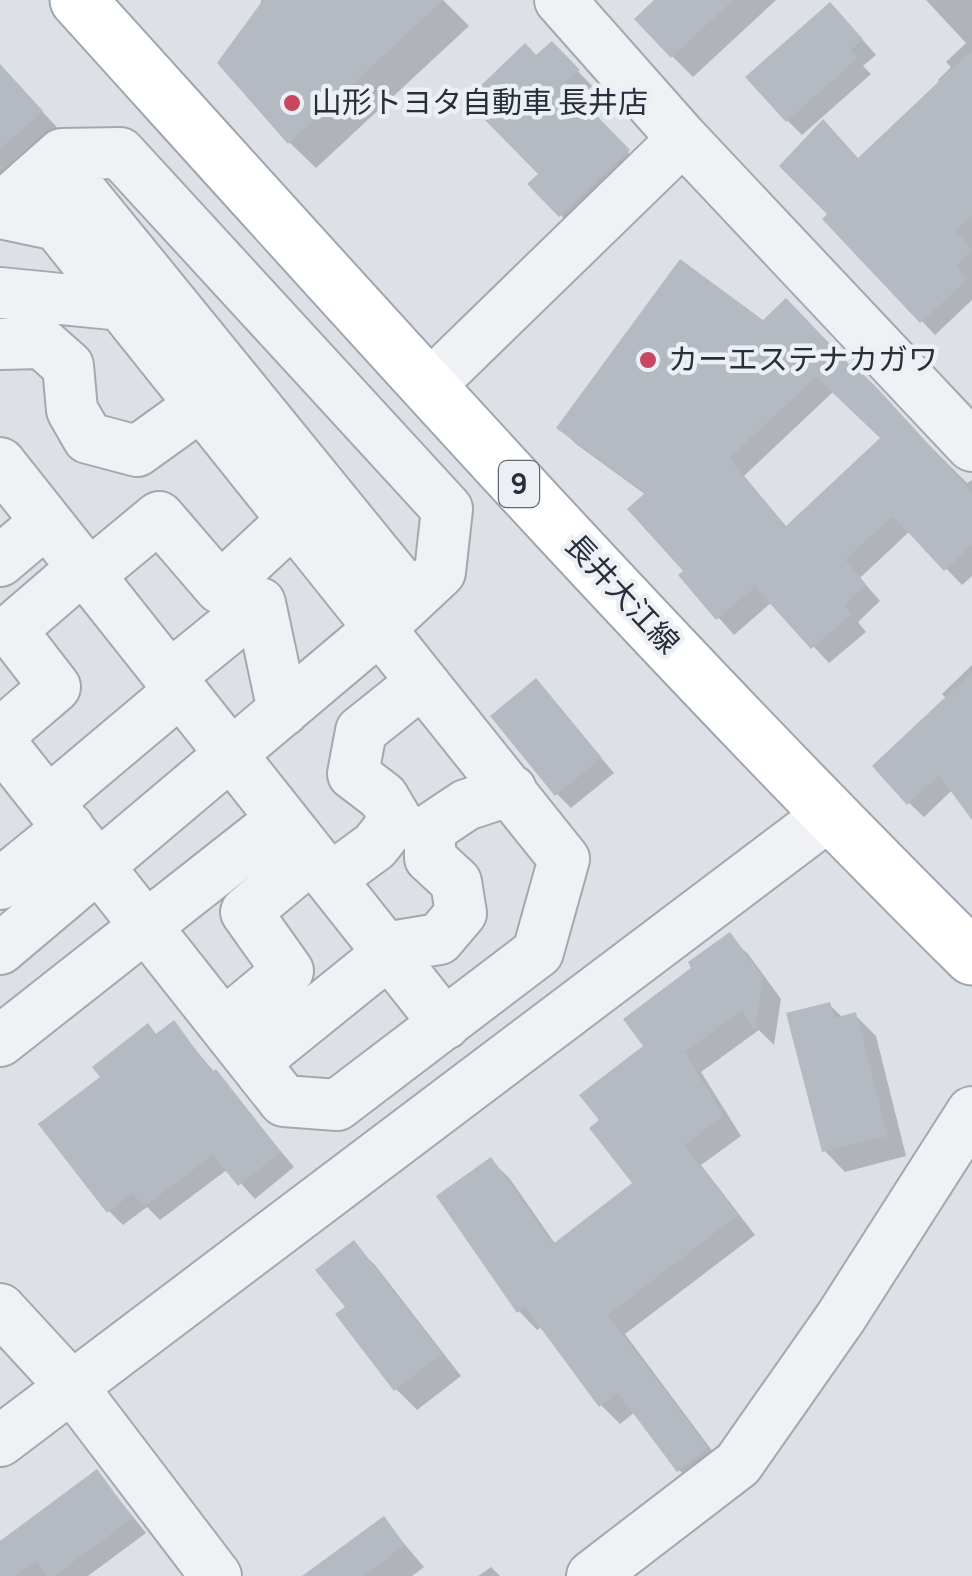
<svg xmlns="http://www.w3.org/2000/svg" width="972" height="1576" viewBox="0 0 972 1576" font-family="Manrope,'Noto Sans JP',sans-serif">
<rect width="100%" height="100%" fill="#dde1e6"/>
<!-- shadow -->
<path fill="#0003" fill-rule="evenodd" d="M261 0H443L469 26 316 168 289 142 260 8Z
M658 0H776L693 77 672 56Z
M926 0H972V300L935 335 922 321 859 161 940 83 938 80 951 67 946 62 966 43Z
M845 20 876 55 863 66 871 74 802 135 787 120Z
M552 44 592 86 578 100 642 167 575 230 531 184 542 174 536 58Z
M0 66 66 137 0 195Z
M786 302 967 483 972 480V576L962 585 910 531 860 578 880 601 858 622 866 632 829 663 772 602 734 635 682 576 687 571 646 495 576 444 560 428 764 323ZM834 391 884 439 787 528 744 476Z
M972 665V771L924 817 909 803 947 699 942 694Z
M536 681 614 773 571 808 557 794Z
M729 936 748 954 781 999 774 1045 759 1030 701 1072 741 1136 701 1165 755 1235 625 1334 725 1468 698 1489 679 1470 635 1412 620 1424 601 1405 543 1326 537 1330 519 1311 491 1160 510 1179 556 1245 635 1183 602 1121 695 968Z
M830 1005 843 1018 855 1015 876 1036 906 1156 845 1172 824 1150Z
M174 1024 294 1167 255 1199 228 1169 160 1220 147 1207 123 1225 109 1211 157 1036Z
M353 1244 375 1265 461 1376 417 1410 396 1389 348 1308Z
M97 1472 146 1533 88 1576H0V1540L2 1542Z
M384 1520 424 1567 412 1576H306Z
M491 1567 500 1576H478Z"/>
<!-- building -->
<path fill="#b4bac2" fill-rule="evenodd" d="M263 0H443L288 144 217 63Z
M654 0H733L671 58 634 19Z
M830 2 863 39 851 50 858 58 786 122 745 77Z
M552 41 580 70 565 83 630 150 559 217 527 184 538 174 482 117 486 112 470 96 525 43 536 55Z
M972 50V216L955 231 972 249 956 267 968 279 920 323 822 219 827 214 779 166 823 119 858 158Z
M0 64 43 111 0 149Z
M680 259 763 320 786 298 851 366 853 364 879 390 972 492V545L944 571 893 516 845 560 866 584 844 605 852 614 811 649 755 587 716 620 678 575 683 571 627 509 645 493 556 428ZM816 377 880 438 786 526 729 458Z
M972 672V820L939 775 907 805 872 766Z
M536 678 602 758 555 796 490 716Z
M730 932 763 978 755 1030 742 1011 684 1052 724 1116 684 1145 738 1215 608 1315 708 1448 677 1472 618 1393 599 1407 525 1307 517 1313 436 1196 491 1157 553 1244 632 1183 589 1128 599 1120 579 1095 643 1046 623 1019 691 968 688 962Z
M830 1002 834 1018 856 1012 887 1136 822 1152 786 1013Z
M174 1020 212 1072 216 1069 281 1152 238 1186 213 1155 144 1207 133 1193 107 1213 38 1124 100 1077 92 1067 148 1023 156 1034Z
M354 1240 442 1354 394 1391 335 1314 345 1307 315 1270Z
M97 1469 133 1518 54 1576H48L36 1561 16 1576H0V1541Z
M384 1516 405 1545 363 1576H302Z"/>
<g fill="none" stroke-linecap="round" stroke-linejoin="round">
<!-- minor casing -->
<g stroke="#a3a8af" stroke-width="54">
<path id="minor" d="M560 0 683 139 972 446
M31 181 80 190 412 598
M0 209 62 154 120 153 447 509 440 572 378 630 0 949
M0 213 57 225 564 859 538 952 337 1105 284 1101 0 742
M0 293 122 305
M0 344 42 343 68 366 72 410 88 438 137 451 201 405
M428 387 683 139
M0 463 445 1024
M0 561 46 522
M89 575 159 517 220 588 292 521
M169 677 260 603 283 711
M0 734 55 687 11 630 83 568
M48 802 180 691
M330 879 375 846 396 819 383 797 353 774 361 731 421 683
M0 884 69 828
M385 948 439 939 461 913 456 882 430 858V829L466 805 511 790
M224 1024 288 971 246 912 312 857
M0 1041 282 819
M254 1062 389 953
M0 1309 72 1387 216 1576
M0 1441 829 815
M592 1576 738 1464 841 1317 972 1112"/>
</g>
<!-- major casing -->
<g stroke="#9da6b1" stroke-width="59">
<path id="major" d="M78 0C371 324 662 650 972 957"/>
</g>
<!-- minor -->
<use href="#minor" stroke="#eff1f4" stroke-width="50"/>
<!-- major -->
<use href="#major" stroke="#fff" stroke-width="55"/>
</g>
<!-- markers -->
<g fill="#c54760" stroke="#eceff4" stroke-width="4">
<circle cx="292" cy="103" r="10"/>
<circle cx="648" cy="360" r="10"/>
</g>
<g text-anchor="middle" stroke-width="9" stroke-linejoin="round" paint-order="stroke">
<!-- shield labels -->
<rect fill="#eceff4" stroke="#626972" stroke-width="2.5" x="499" y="461" width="40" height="46" rx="8"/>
<g font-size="28" font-weight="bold" fill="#272f3b">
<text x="519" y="494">9</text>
</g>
<!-- poi labels -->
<g font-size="30" fill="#272f3b" stroke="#eceff4" text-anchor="start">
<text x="312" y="113">山形トヨタ自動車 長井店</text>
<text x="668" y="370">カーエステナカガワ</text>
</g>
<!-- street labels -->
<g font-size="30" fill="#272f3b" stroke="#eceff4">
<text transform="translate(622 594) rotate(47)" y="10">長井大江線</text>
</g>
</g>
</svg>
